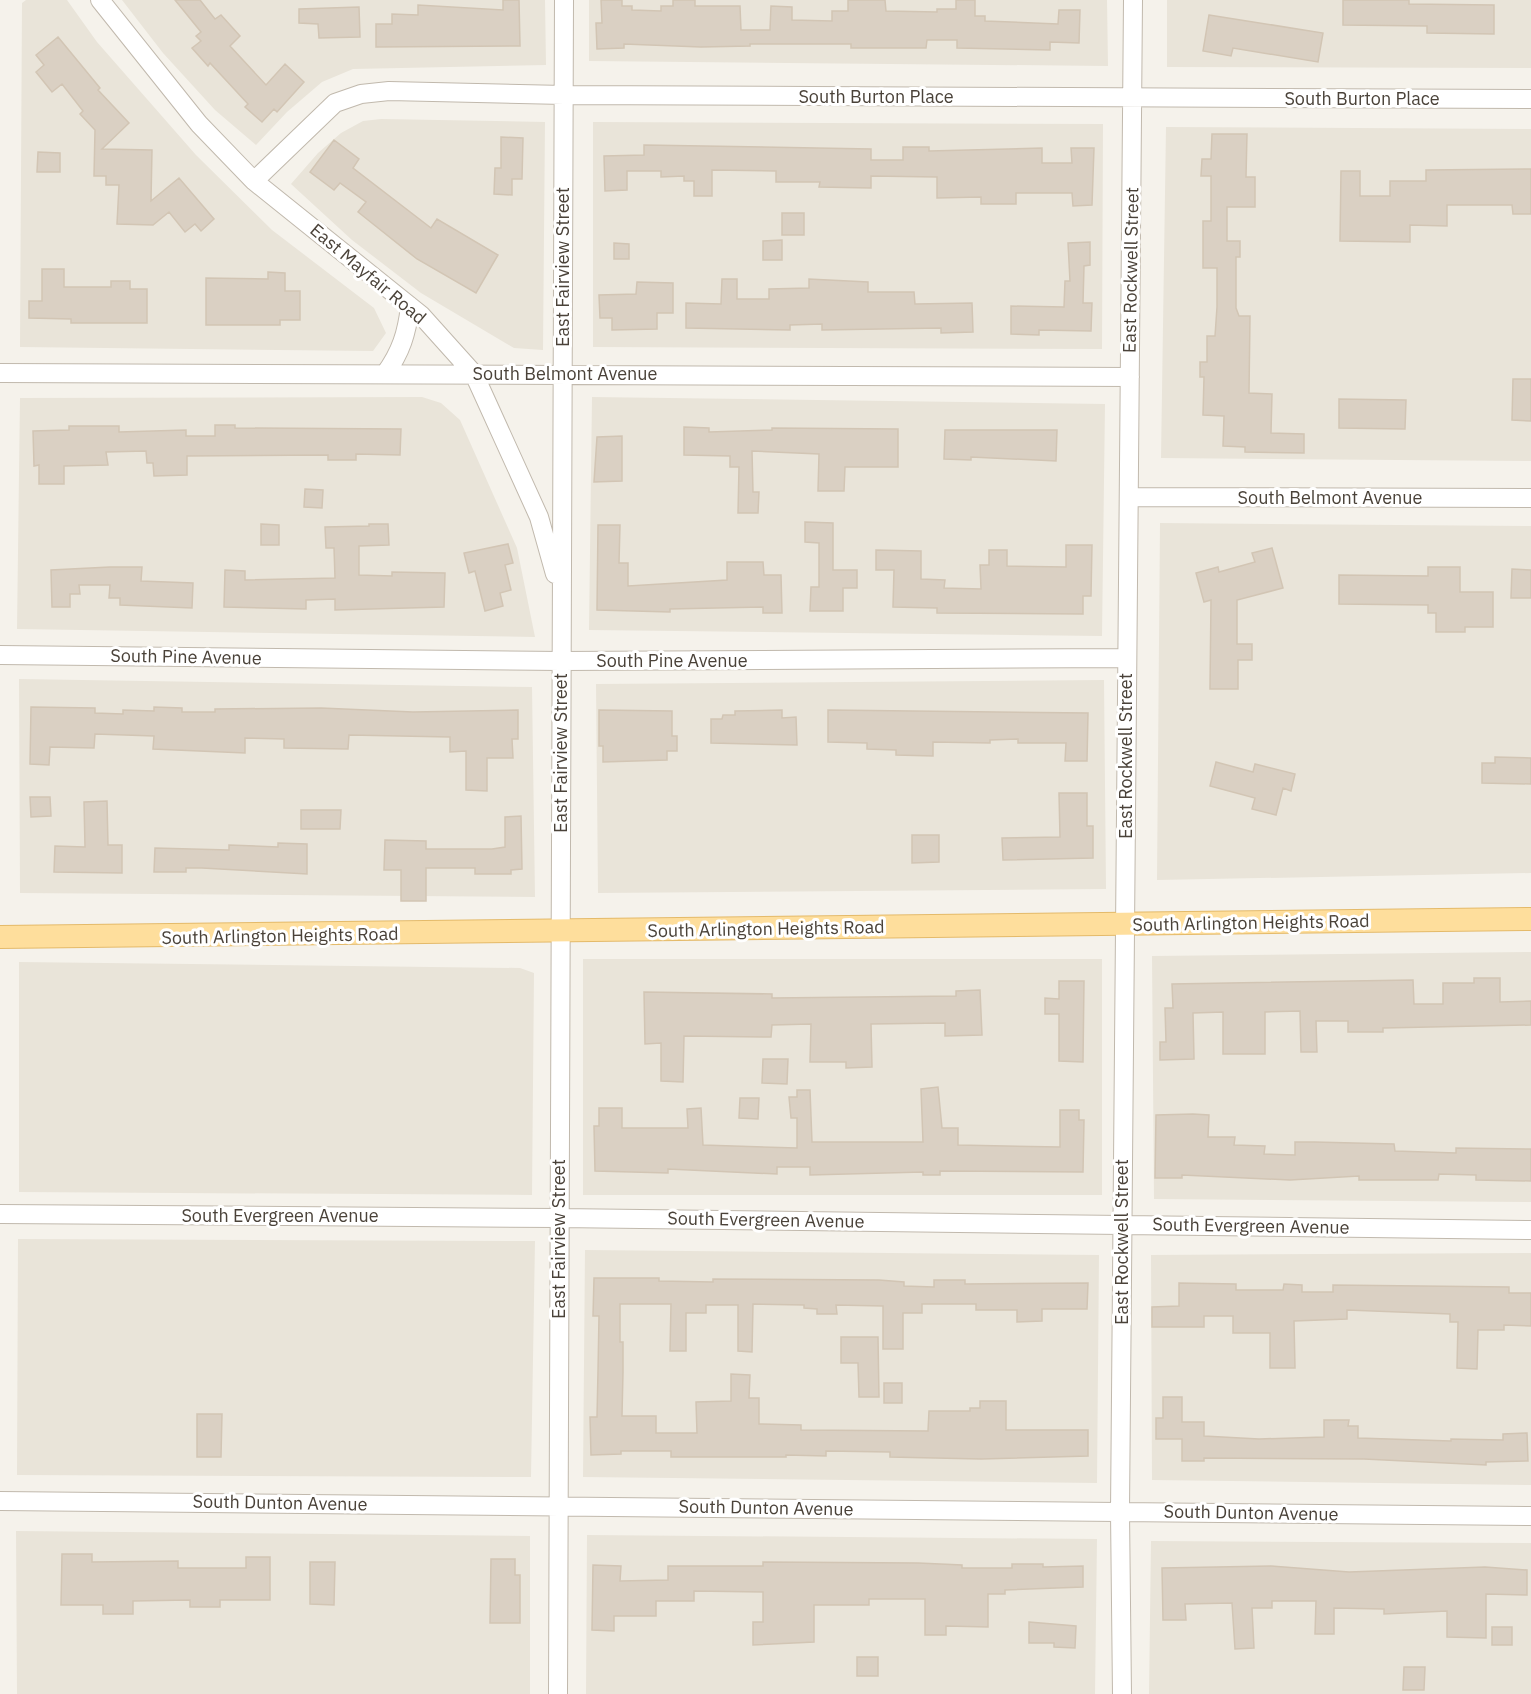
<svg xmlns="http://www.w3.org/2000/svg" width="1531" height="1694" viewBox="0 0 1531 1694" font-family="'IBM Plex Sans',sans-serif">
<rect width="100%" height="100%" fill="#f5f2eb"/>
<!-- residential -->
<path fill="#e9e4d9" d="M26 0H67L97 42 196 155 272 230 374 308 386 333 373 351 20 347 22 3Z
M122 0H545L546 65 353 69 322 82 287 112 256 145 215 110 163 53Z
M589 0H1107L1108 66 589 61Z
M1167 0H1531V68L1167 67Z
M381 119 545 122 543 350 514 348 421 293 352 240 291 184 318 153 341 133 363 121Z
M593 122 1103 124 1102 349 593 347Z
M1166 127 1531 129V461L1161 458Z
M422 397 441 403 460 420 517 548 535 637 17 629 20 398Z
M592 397 1105 404 1102 636 589 630Z
M1160 523 1531 526V873L1157 880Z
M19 679 532 687 535 897 20 893Z
M1104 680 1106 889 598 893 596 684Z
M1531 952V1202L1154 1199 1152 956Z
M583 959H1102V1195H583Z
M19 962 520 968 534 973 532 1195 19 1192Z
M18 1239 535 1241 531 1477 17 1475Z
M585 1250 1099 1255 1097 1483 583 1477Z
M1531 1253V1485L1152 1480 1151 1255Z
M16 1531 530 1536V1694H17Z
M587 1535 1097 1539 1095 1694H586Z
M1151 1541 1531 1543V1694H1149Z"/>
<!-- building -->
<path fill="#dad0c3" stroke="#d2c5b4" stroke-width="1.5" d="M175 0H200L215 19 221 15 240 36 230 46 266 85 285 64 304 82 277 112 274 109 262 122 245 107 248 104 210 63 208 66 192 48 201 41 196 36 201 32Z
M503 0H519L520 46 376 47V24H392V14L418 15V5L503 10Z
M601 0H622V6H632V10L661 11V6H673V0H695V6H740L741 30H770L771 6 792 7V20L832 21V11H848V0H885L886 11 937 12V9H956V0H975V16H985V21L1058 24 1059 10H1080L1079 43 1050 42V50L957 48V40H927L926 48H851V44H750V46L701 47 624 44V48L597 49 596 23H602Z
M1343 0H1409V4L1494 5V34L1427 33V26L1343 25Z
M359 7 360 37 319 38 318 24 299 23V9Z
M1209 15 1323 33 1318 62 1233 48 1231 56 1203 51Z
M58 37 100 88 98 90 129 123 102 149 152 150 151 201 179 178 214 219 201 231 195 224 185 232 169 212 153 225 117 224 119 185H106V176H94L95 130 80 114 83 111 62 84 52 92 36 72 44 65 36 55Z
M1212 134H1247L1246 177H1255V207H1227V241H1240V257H1236V308L1239 316H1250L1249 393 1272 394 1271 433 1304 434V453L1245 452V447L1223 446 1224 416 1203 415 1204 377H1200V362H1207V336H1215L1217 307V268H1203V221H1211V176H1201L1202 159H1211Z
M501 137 523 138 522 179H512V195L494 194 495 168H501Z
M334 140 359 159 353 168 431 228 437 219 498 255 476 293 417 259 358 212 366 202 340 183 334 190 310 172Z
M644 145 871 149V160H903V147H929V151L1042 148V163H1072L1071 148H1094L1092 205 1073 206 1072 193H1016V204H981V197L937 198V177L871 176V188L819 187 820 182H776V171L712 170V196H694V181H684V176L661 177V171H627V190L605 191 604 156 644 155Z
M38 152 60 153V172H37Z
M1531 169V214H1513L1512 205H1447V226L1410 225V242L1340 241 1341 171H1360V196H1390V181H1426V170Z
M782 213H804V235H782Z
M782 240V260H763V241Z
M1090 242V265L1084 266 1083 303H1092L1091 331 1039 330V335L1011 334V306L1064 307 1065 281H1070L1068 243Z
M614 243 629 244V259H614Z
M42 269H64V287H111V281H130V289H147V323H71V319L29 318V301H42Z
M268 272 285 273V291H300V320H280V325H206V278L268 279Z
M722 279H737V299H769V289L809 288V279L868 282V292H914L915 304 972 303 973 332 941 333V328L822 330V324L790 325V330L686 328V303L721 304Z
M637 282 673 283V313H657V329L612 330V318H600L599 295 636 294Z
M1513 379H1531V421L1512 420Z
M1339 399 1406 400 1405 429 1339 428Z
M215 425H235V428L401 429 400 455 356 454V460H328V455L187 456V475L154 476 153 463H147L146 451 106 452 108 465 64 466V484H39V465L34 466 33 431 69 430V426H119V432L186 430V436H215Z
M684 427 709 428V432L772 430V428L898 429V467H845L844 491H818L819 454 752 451 753 492H759L758 513H738L739 467H730V456L684 455Z
M945 430H1057L1056 461 971 457V460L944 459Z
M622 436V481L594 482 597 437Z
M305 489 323 490 322 508 304 507Z
M805 522 833 523V570H857V588H843V611H810L811 587H819V543L805 542Z
M261 524 279 525V545H261Z
M369 524H388L389 545 359 546V575L392 576V572L445 573 444 607 335 610V599L306 600V609L224 607 225 570 245 571V580L335 578 334 548H326L325 527 369 526Z
M598 525H620L619 563H628V586L727 580V562H763L764 575H781L782 613H763V607L670 609V612L597 610Z
M508 544 513 563 505 565 511 590 500 593 503 606 485 611 475 571 469 573 464 553Z
M1066 545H1092L1091 596H1083V614L937 613V608L893 607 894 570H876V550L921 551V579L945 580 944 588 981 589 980 565H989V550H1007V566L1066 567Z
M1272 548 1283 588 1237 600V644H1252V660H1238V689H1210L1211 600 1204 602 1196 573 1218 567 1219 572 1255 562 1252 553Z
M110 567H142L141 581 193 583 192 608 120 605V598H109L110 585H79L80 594H70V607H52L51 570Z
M1428 567H1460V592H1493V627H1465V632H1436V613H1428V605L1339 604V575L1428 576Z
M1512 569 1531 570V598H1511Z
M31 707 95 708V713L123 714V710L154 711V707L182 708V712H215V709L321 708 413 712 518 710V739H512L513 758H487V791L466 790V751L450 752V737L349 735 348 749 284 748V739L245 738V753L153 749 154 736 95 734 94 748 50 747 49 765 30 764Z
M599 710 672 711V736H677V751H667V760L603 762V746H599Z
M782 710V718L796 717 797 745 711 743V719H722L723 715H735V711Z
M828 710 1088 713 1087 761H1065L1066 743H1018V739L990 740V743L933 742V756L896 755V750L867 749V743L828 742Z
M1495 757 1531 758V784L1482 783V763H1495Z
M1216 762 1253 772 1255 764 1295 774 1291 791 1283 788 1276 815 1252 809 1255 798 1210 786Z
M1059 793H1087V826H1093V858L1003 860 1002 838 1060 837Z
M30 797H50L51 816 31 817Z
M107 801 108 845H122V873L54 872 55 846 85 847 84 802Z
M301 810H341L340 829H301Z
M521 816 522 869 511 870V874H475V868H426V901H401V870H384L385 840 426 841V849H492L505 847V817Z
M912 835H939V862L912 863Z
M278 843 307 844V874L202 868H186V872H154L155 848 229 850V845L278 847Z
M1474 978H1500V1002L1531 1001V1025L1383 1028V1032H1348V1021H1316L1317 1052H1301L1300 1011 1265 1012V1054H1223V1012L1193 1013 1194 1059 1160 1060V1042H1166L1165 1008H1173L1172 984 1413 980 1414 1004H1443V983H1474Z
M1059 981H1084L1083 1062 1059 1061V1014H1045V998L1059 999Z
M980 990 982 1035 945 1036V1023L871 1024 872 1067 846 1068V1062H810L811 1024 772 1025 771 1037 684 1036 683 1082 661 1081V1043L645 1044 644 992 772 994V998L956 996V991Z
M763 1059H788L787 1084 762 1083Z
M938 1087 942 1128H958V1145L1060 1147V1110H1079V1120H1084L1083 1172 940 1171V1175H923V1172L810 1175V1167H777V1174L668 1169V1173L595 1171 594 1126H599V1108H622V1128H688L687 1109 701 1108 703 1145 797 1148V1118H791L789 1097H797V1090H810L812 1142H923L921 1089Z
M740 1098H759L758 1119 739 1118Z
M1193 1114 1209 1115 1208 1137H1235L1234 1145 1265 1146 1264 1154 1295 1155V1142H1314L1394 1144 1395 1151 1456 1153V1148L1531 1149V1181L1476 1180V1175L1439 1174 1438 1180H1359V1176L1290 1180 1182 1175V1178H1155L1156 1115Z
M594 1278H659V1281L713 1282V1279L879 1280 904 1282V1286L934 1287V1280H965V1284L1088 1283 1087 1309H1042V1321L1017 1322V1310H976V1304H922V1313H903V1349H883V1306L836 1305 837 1314H817V1309L804 1308V1305L753 1304 752 1352 738 1351V1305H706V1313H686V1351H670L671 1304H620V1342H623V1372L622 1416H656V1433H697L696 1402 731 1401V1374L750 1375 749 1398H759V1424L801 1425V1430L928 1431 929 1411H970V1408H980V1401H1006V1430H1088V1456L981 1459 890 1457V1452L826 1451V1456L786 1455V1457H671V1451H621V1454L591 1455 590 1417H597L598 1371 599 1316H593Z
M1179 1283 1236 1284V1290H1283L1284 1284 1302 1285V1292H1333V1285L1509 1287V1293H1531V1326L1504 1325V1330H1478L1477 1369 1457 1368 1458 1322H1450V1314L1347 1310V1319L1294 1321 1295 1368H1270V1333H1233V1316H1204V1327H1152V1307L1179 1306Z
M841 1337H878L879 1397H859L858 1363H841Z
M884 1383H902V1403H884Z
M1163 1397H1182V1422H1204V1436L1259 1439 1324 1437V1420H1349L1348 1426H1358V1438L1451 1441V1439L1503 1440V1434L1527 1433 1528 1461 1486 1462V1465L1364 1459 1204 1458V1461H1182V1439H1156V1418H1163Z
M197 1414H222L221 1457H197Z
M62 1554H92V1562L178 1561V1568H246V1557H270V1600H220V1607H190V1600L133 1601V1614H103V1605H61Z
M491 1559H515V1575H520V1623H490Z
M310 1562H335L334 1605 310 1604Z
M763 1562 918 1563 962 1565V1568H1012V1564H1043V1567L1083 1566V1587L1005 1590V1594H988V1627L946 1626V1635H925V1599H869V1605H814V1642L753 1645V1622H763V1592L694 1591V1601H656V1616H614V1631L592 1630 593 1565 621 1566 620 1581 668 1580V1566H763Z
M1271 1566 1349 1572 1485 1567 1527 1570V1595L1486 1594V1638L1447 1637V1611L1384 1614V1609L1334 1608V1634H1315L1316 1601H1272V1608H1252L1254 1648 1235 1649 1232 1603 1185 1604 1186 1620H1163L1162 1568Z
M1029 1622 1076 1626 1075 1648 1054 1647V1643H1029Z
M1492 1627H1512V1645H1492Z
M857 1657H878V1676H857Z
M1404 1667H1425L1424 1690H1403Z"/>
<g fill="none" stroke-linecap="round" stroke-linejoin="round">
<!-- minor casing -->
<g stroke="#c1b9ad" stroke-width="20">
<path id="minor" d="M100 0 199 124 254 181 421 315 474 374 539 517 555 574
M254 181 335 103 361 94 389 91 564 95 1531 99
M0 373 1130 377
M385 374C401 352 407 333 410 306
M1129 497 1531 498
M0 655 561 661 1127 658
M0 1214 559 1218 1531 1230
M0 1501 1531 1516
M558 1694 564 0
M1122 1694 1120 1512 1133 0"/>
</g>
<!-- major casing -->
<g stroke="#e4ba6a" stroke-width="24">
<path id="major" d="M0 937 1531 919"/>
</g>
<!-- minor -->
<use href="#minor" stroke="#fff" stroke-width="18"/>
<!-- major -->
<use href="#major" stroke="#fede9c" stroke-width="22"/>
</g>
<g text-anchor="middle" stroke-width="6" stroke-linejoin="round" paint-order="stroke">
<!-- street labels -->
<g font-size="18" fill="#4a4239" stroke="#fff">
<text x="876" y="103">South Burton Place</text>
<text x="1362" y="105">South Burton Place</text>
<text transform="translate(563 267) rotate(-90)" y="6">East Fairview Street</text>
<text transform="translate(1131 270) rotate(-89)" y="6">East Rockwell Street</text>
<text transform="translate(368 274) rotate(40)" y="6">East Mayfair Road</text>
<text x="565" y="380">South Belmont Avenue</text>
<text x="1330" y="504">South Belmont Avenue</text>
<text transform="translate(186 657) rotate(1)" y="6">South Pine Avenue</text>
<text x="672" y="667">South Pine Avenue</text>
<text transform="translate(561 753) rotate(-90)" y="6">East Fairview Street</text>
<text transform="translate(1126 756) rotate(-90)" y="6">East Rockwell Street</text>
<text transform="translate(1251 923) rotate(-1)" y="6">South Arlington Heights Road</text>
<text transform="translate(766 929) rotate(-1)" y="6">South Arlington Heights Road</text>
<text transform="translate(280 936) rotate(-1)" y="6">South Arlington Heights Road</text>
<text x="280" y="1222">South Evergreen Avenue</text>
<text transform="translate(766 1220) rotate(1)" y="6">South Evergreen Avenue</text>
<text transform="translate(1251 1226) rotate(1)" y="6">South Evergreen Avenue</text>
<text transform="translate(559 1239) rotate(-90)" y="6">East Fairview Street</text>
<text transform="translate(1122 1242) rotate(-90)" y="6">East Rockwell Street</text>
<text transform="translate(280 1503) rotate(1)" y="6">South Dunton Avenue</text>
<text transform="translate(766 1508) rotate(1)" y="6">South Dunton Avenue</text>
<text transform="translate(1251 1513) rotate(1)" y="6">South Dunton Avenue</text>
</g>
</g>
</svg>
